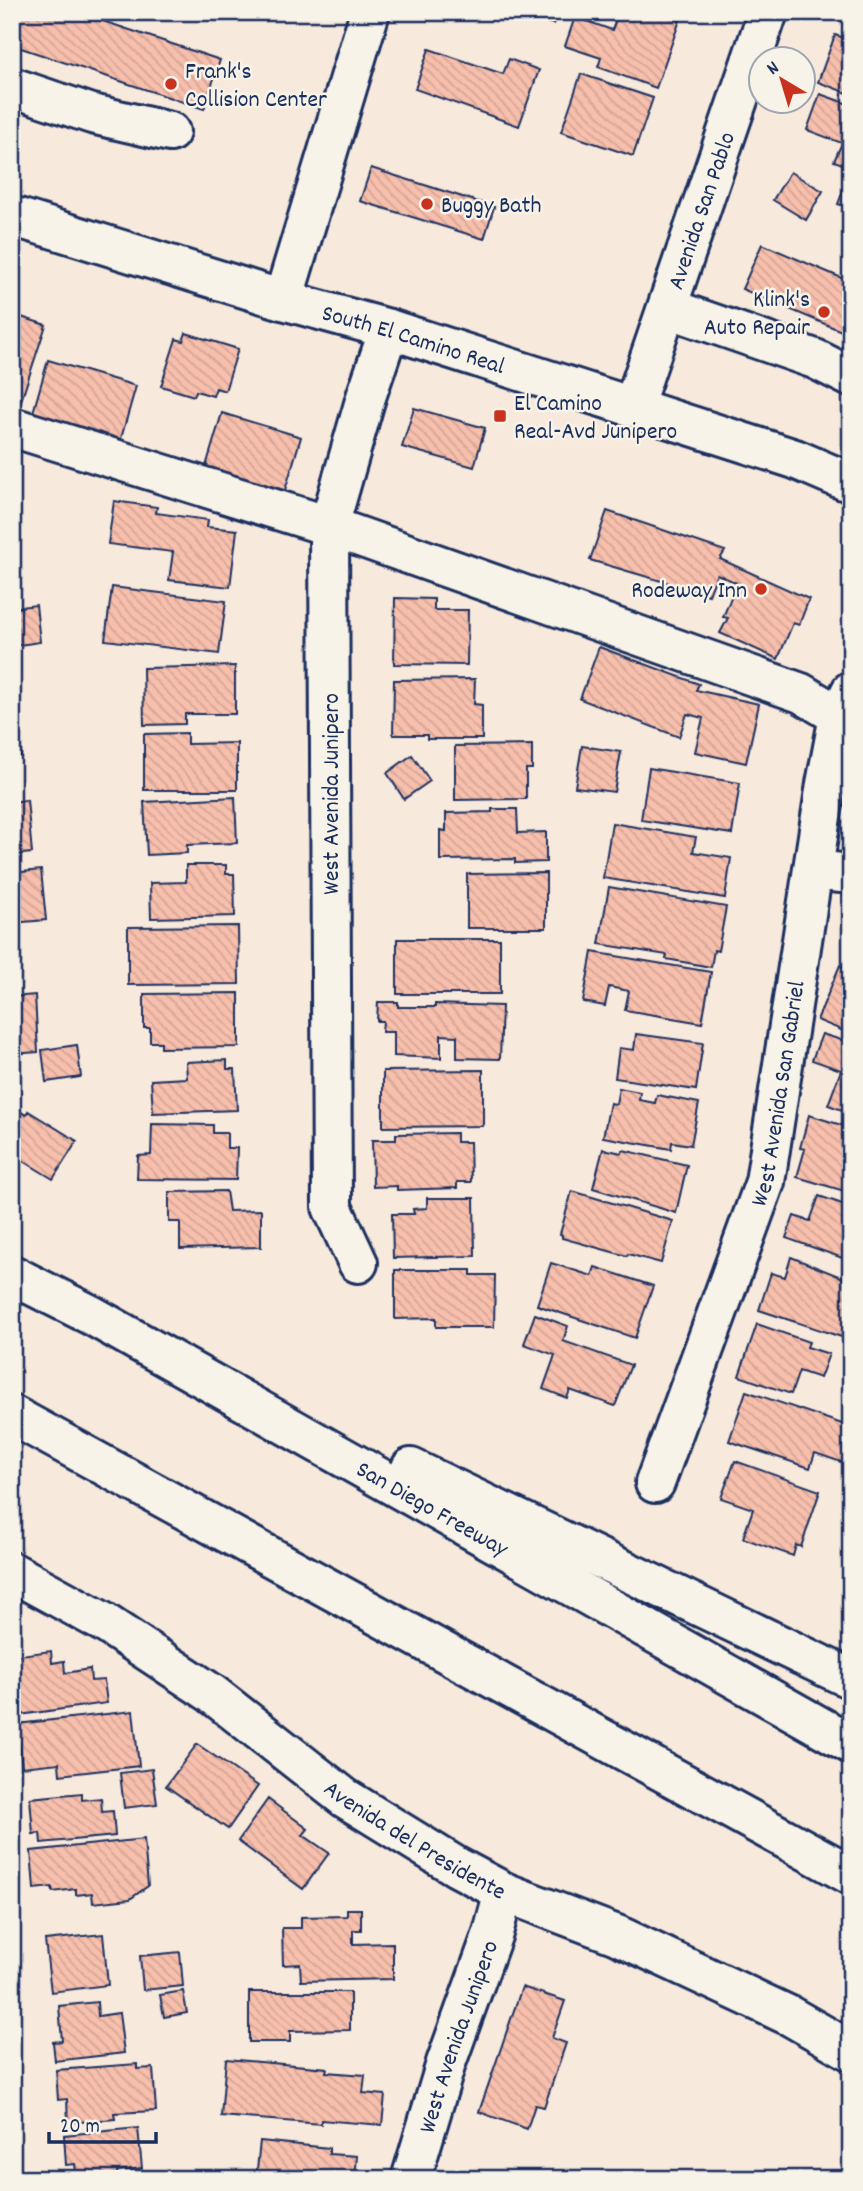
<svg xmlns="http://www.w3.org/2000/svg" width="863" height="2191" viewBox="0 0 863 2191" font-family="Dekko,sans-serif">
<defs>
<pattern id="building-back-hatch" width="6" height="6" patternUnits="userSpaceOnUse" patternTransform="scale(1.75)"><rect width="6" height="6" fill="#f7bfac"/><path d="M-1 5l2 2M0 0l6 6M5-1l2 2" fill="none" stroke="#d3a496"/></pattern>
</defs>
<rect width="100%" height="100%" fill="#f7e9dc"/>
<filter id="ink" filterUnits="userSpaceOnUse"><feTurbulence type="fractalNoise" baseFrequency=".0143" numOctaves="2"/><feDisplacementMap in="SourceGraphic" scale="14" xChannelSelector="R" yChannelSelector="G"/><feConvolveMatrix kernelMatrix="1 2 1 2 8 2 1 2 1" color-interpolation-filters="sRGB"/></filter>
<g filter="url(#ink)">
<!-- building -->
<path fill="url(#building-back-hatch)" stroke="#1b2f5e" stroke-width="2" d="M12 12H76L220 60 204 109 12 45Z
M488 12H517L514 21Z
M518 12H556L553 24Z
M619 12H658L680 20 656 88 598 67 601 58 565 46 575 17 612 30Z
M835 35 851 40V98L850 94 818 82Z
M429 49 503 74 509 59 539 70 519 126 415 89Z
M581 74 653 98 633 156 561 132Z
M820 94 851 105V167L834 161 842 143 807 130Z
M371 168 494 207 484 239 360 201Z
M790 172 823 191 806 220 773 200Z
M849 175 851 176V208L838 204Z
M762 244 851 282V335L742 289Z
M12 314 46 325 19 407 12 405Z
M186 333 238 349 225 391 216 388 213 396 196 391 194 396 161 386 176 339 183 341Z
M48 360 136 386 120 442 32 416Z
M414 408 485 428 474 467 402 447Z
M222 413 301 437 283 497 204 473Z
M114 501 157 507 156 513 208 520 207 527 237 530 230 587 169 580 173 552 108 544Z
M607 511 725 551 720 559 809 599 799 625 793 623 778 659 720 633 728 618 723 617 737 583 717 574 709 595 590 560Z
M112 587 226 601 219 654 105 640Z
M395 598 434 599V610H468L467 665 394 664Z
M36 605 40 642 12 646V608Z
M599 647 699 684 696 690 759 704 746 763 695 752 703 718 687 714 679 737 580 699Z
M235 666V714H185V724L144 725 143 668Z
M475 679 474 704 482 705V739H427V735H393L394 680Z
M12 718H17L21 756 12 758Z
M187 733V744L237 743V790H144V734Z
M532 745V769H526V799L455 800V746Z
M582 746 621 752 614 792 575 787Z
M412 755 430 781 404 799 387 773Z
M649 768 740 783 732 834 641 820Z
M235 797 237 843 187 845V853L147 855 144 802Z
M27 800 32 853 12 855V802Z
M492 809H517L518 833 546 832V862L515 863V859L440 860V830L446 831V813L492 812Z
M612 823 696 837 693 852 731 858 725 898 603 878Z
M186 865H226V874H234L235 916 151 918 150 883 186 882Z
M41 870 46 920 12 923V873Z
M546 873V928H467V874Z
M609 887 726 907 718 951 714 950 711 967 666 959 667 955 599 944Z
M238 926 239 984 128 985V927Z
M397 939H500V994H397Z
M592 952 711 972 702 1023 625 1010 629 991 609 987 605 1006 583 1002Z
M840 965 851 970V1034L817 1020Z
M239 993V1047L161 1048V1042H150V1028H144V994Z
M35 995 38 1052 12 1054V997Z
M378 1002H398V1007H435V1004L502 1006 500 1059 457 1058V1036L441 1035V1058L394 1056V1032H382L383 1021H377Z
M636 1034 703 1043 696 1090 615 1078 619 1048 634 1050Z
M822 1034 851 1043V1113L828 1105 841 1070 812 1060Z
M77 1045 81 1077 46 1082 42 1050Z
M227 1060V1069H235L237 1110 153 1113 151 1080 187 1078 186 1062Z
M483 1070V1126L383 1127V1071Z
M619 1088 640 1092 639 1100 655 1103 657 1095 699 1103 691 1145 672 1142 671 1149 603 1137 610 1103 616 1104Z
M12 1106 26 1115 28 1111 77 1141 53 1179 12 1154Z
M809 1115 851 1128V1193L797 1177 805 1149 800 1148Z
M152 1124 213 1125V1133H227V1148H237L236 1180 137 1179 138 1156 151 1155Z
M456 1133V1142H470L471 1182H457V1188L397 1190V1186L373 1187 372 1140H396V1134Z
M603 1149 622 1153 623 1150 687 1165 676 1213 593 1188Z
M226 1191 229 1211 261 1210V1247L180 1249V1222H169V1192Z
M572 1191 673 1221 661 1263 628 1254 627 1256 562 1238V1235L560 1234Z
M819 1196 851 1207V1261L786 1238 794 1216 810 1221Z
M427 1198H474L475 1256 393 1258 392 1214H414L413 1209 427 1208Z
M791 1257 851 1281V1340L759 1310 771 1273 785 1277Z
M551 1263 592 1276 595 1267 653 1286 635 1338 537 1305Z
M395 1270H471V1275H495L494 1327H436V1318L395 1319Z
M535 1314 568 1326 563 1341 631 1365 615 1406 570 1390 567 1398 543 1389 555 1355 524 1344Z
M757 1324 809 1342 807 1347 829 1354 820 1378 799 1371 791 1394 739 1376Z
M746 1391 851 1427V1443L844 1463 815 1453 810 1468 729 1441Z
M735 1461 820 1491 801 1547 796 1545 793 1556 743 1538 753 1509 721 1498Z
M51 1651 52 1663 64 1661 65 1673 90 1669 91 1681 104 1680 107 1703 19 1715 12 1656Z
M133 1711 139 1766 60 1775 59 1763 22 1767 17 1724Z
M197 1744 258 1786 228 1829 166 1786Z
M152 1769 157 1804 124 1808 120 1773Z
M82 1793V1800L101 1798 102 1812 113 1811 115 1836 41 1843 40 1833 33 1834 30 1798Z
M268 1799 308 1829 303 1835 329 1853 303 1889 238 1841Z
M144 1839 148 1886 130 1899 93 1903 92 1893 76 1895V1889L53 1892 52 1887 34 1889 31 1851Z
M347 1909H361V1930H353V1944L393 1943V1979L301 1981 300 1964 283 1965 282 1928H301V1917L347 1916Z
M103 1934 108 1985 51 1992 45 1940Z
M180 1952 183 1986 143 1990 140 1956Z
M522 1987 565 2001 552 2038 566 2043 544 2107 535 2105 527 2129 479 2112Z
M183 1991 187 2013 164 2017 160 1995Z
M249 1992H350V2030L290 2031V2042H249Z
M97 2002 98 2016 119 2013 124 2053 55 2061 53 2042 62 2041 59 2006Z
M226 2059 327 2068 326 2072 365 2075 363 2093 385 2095 382 2125 321 2120V2124L221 2116Z
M137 2064V2069L153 2068 156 2111 114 2113 115 2119 68 2123 67 2099 58 2100 56 2070Z
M138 2128 142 2168 117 2171 118 2179H77L75 2164 66 2165 64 2135Z
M260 2141 329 2148V2154L357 2156 355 2179H256Z"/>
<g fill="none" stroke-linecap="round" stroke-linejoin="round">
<!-- minor casing -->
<g stroke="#1b2f5e" stroke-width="44">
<g id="minor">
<path d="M12 87 92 114 170 132"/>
<path d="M283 300 370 12"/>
<path d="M668 308 815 359 851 377"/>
<path id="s1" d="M633 407 768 12"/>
<path d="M12 427 329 526 801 693 851 723"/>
<path d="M813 870 851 874"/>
<path d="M358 1263 332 1207 329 526 366 397 389 329"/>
<path id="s2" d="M655 1483 765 1182 826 784 839 716 851 691"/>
<path id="s3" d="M411 2179 446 2063 493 1933 504 1892"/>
</g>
</g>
<!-- major casing -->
<g stroke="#1b2f5e" stroke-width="44">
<g id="major">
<path id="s4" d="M12 216 283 300 389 329 795 459 851 483"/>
<path id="s5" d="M12 1572 105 1623 211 1693 345 1798 457 1867 504 1892 617 1935 790 2016 851 2051"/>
</g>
</g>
<!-- highway casing -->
<g stroke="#1b2f5e" stroke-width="44">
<g id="highway">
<path id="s6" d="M12 1275 93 1316 851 1744"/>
<path d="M12 1415 851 1875"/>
<path d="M411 1468 851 1679"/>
</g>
</g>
<!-- minor -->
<use href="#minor" stroke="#f7f3e8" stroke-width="38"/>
<!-- major -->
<use href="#major" stroke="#f7f3e8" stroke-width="38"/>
<!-- highway -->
<use href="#highway" stroke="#f7f3e8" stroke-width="38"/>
</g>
</g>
<!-- markers -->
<g fill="#c8321e" stroke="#f7f3e8" stroke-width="2.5">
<circle cx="171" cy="84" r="7"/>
<circle cx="427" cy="204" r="7"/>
<circle cx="824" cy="312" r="7"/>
<rect x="493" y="409" width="14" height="14" rx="3.5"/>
<circle cx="761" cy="589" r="7"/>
</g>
<g text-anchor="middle" stroke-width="5" stroke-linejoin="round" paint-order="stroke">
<!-- poi labels -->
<g font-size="24" fill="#1b2f5e" stroke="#f7f3e8" text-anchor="start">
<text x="185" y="78">Frank's<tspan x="185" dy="28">Collision Center</tspan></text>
<text x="441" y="212">Buggy Bath</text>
<text x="810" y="306" text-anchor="end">Klink's<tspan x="810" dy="28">Auto Repair</tspan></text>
<text x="514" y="410">El Camino<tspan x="514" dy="28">Real-Avd Junipero</tspan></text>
<text x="747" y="597" text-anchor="end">Rodeway Inn</text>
</g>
<!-- street labels -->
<g font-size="24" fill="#1b2f5e" stroke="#f7f3e8">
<text dy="8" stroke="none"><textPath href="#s1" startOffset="208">Avenida San Pablo</textPath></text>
<text dy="8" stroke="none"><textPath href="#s4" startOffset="420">South El Camino Real</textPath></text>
<text transform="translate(330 794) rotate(-90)" y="8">West Avenida Junipero</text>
<text dy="8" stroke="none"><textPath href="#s2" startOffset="410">West Avenida San Gabriel</textPath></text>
<text dy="8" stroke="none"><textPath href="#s6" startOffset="481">San Diego Freeway</textPath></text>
<text dy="8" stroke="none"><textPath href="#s5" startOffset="485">Avenida del Presidente</textPath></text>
<text dy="8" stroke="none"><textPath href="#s3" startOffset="150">West Avenida Junipero</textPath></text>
</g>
</g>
<!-- margin -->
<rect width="863" height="2191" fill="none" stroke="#f7f3e8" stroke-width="42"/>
<rect x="21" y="21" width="821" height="2149" fill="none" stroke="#1b2f5e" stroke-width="2.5" filter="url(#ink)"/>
<!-- north arrow -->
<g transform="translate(782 80) rotate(322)"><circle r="33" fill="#f7f3e8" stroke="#9fa5b1" stroke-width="2"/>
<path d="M0-5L12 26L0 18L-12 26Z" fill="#c8321e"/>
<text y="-10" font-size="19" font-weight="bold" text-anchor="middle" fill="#1b2f5e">N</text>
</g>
<!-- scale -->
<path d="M49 2132v10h107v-10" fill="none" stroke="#1b2f5e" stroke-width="3.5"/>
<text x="60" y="2132" font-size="21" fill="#1b2f5e" stroke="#f7f3e8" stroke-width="5" paint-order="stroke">20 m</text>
</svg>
